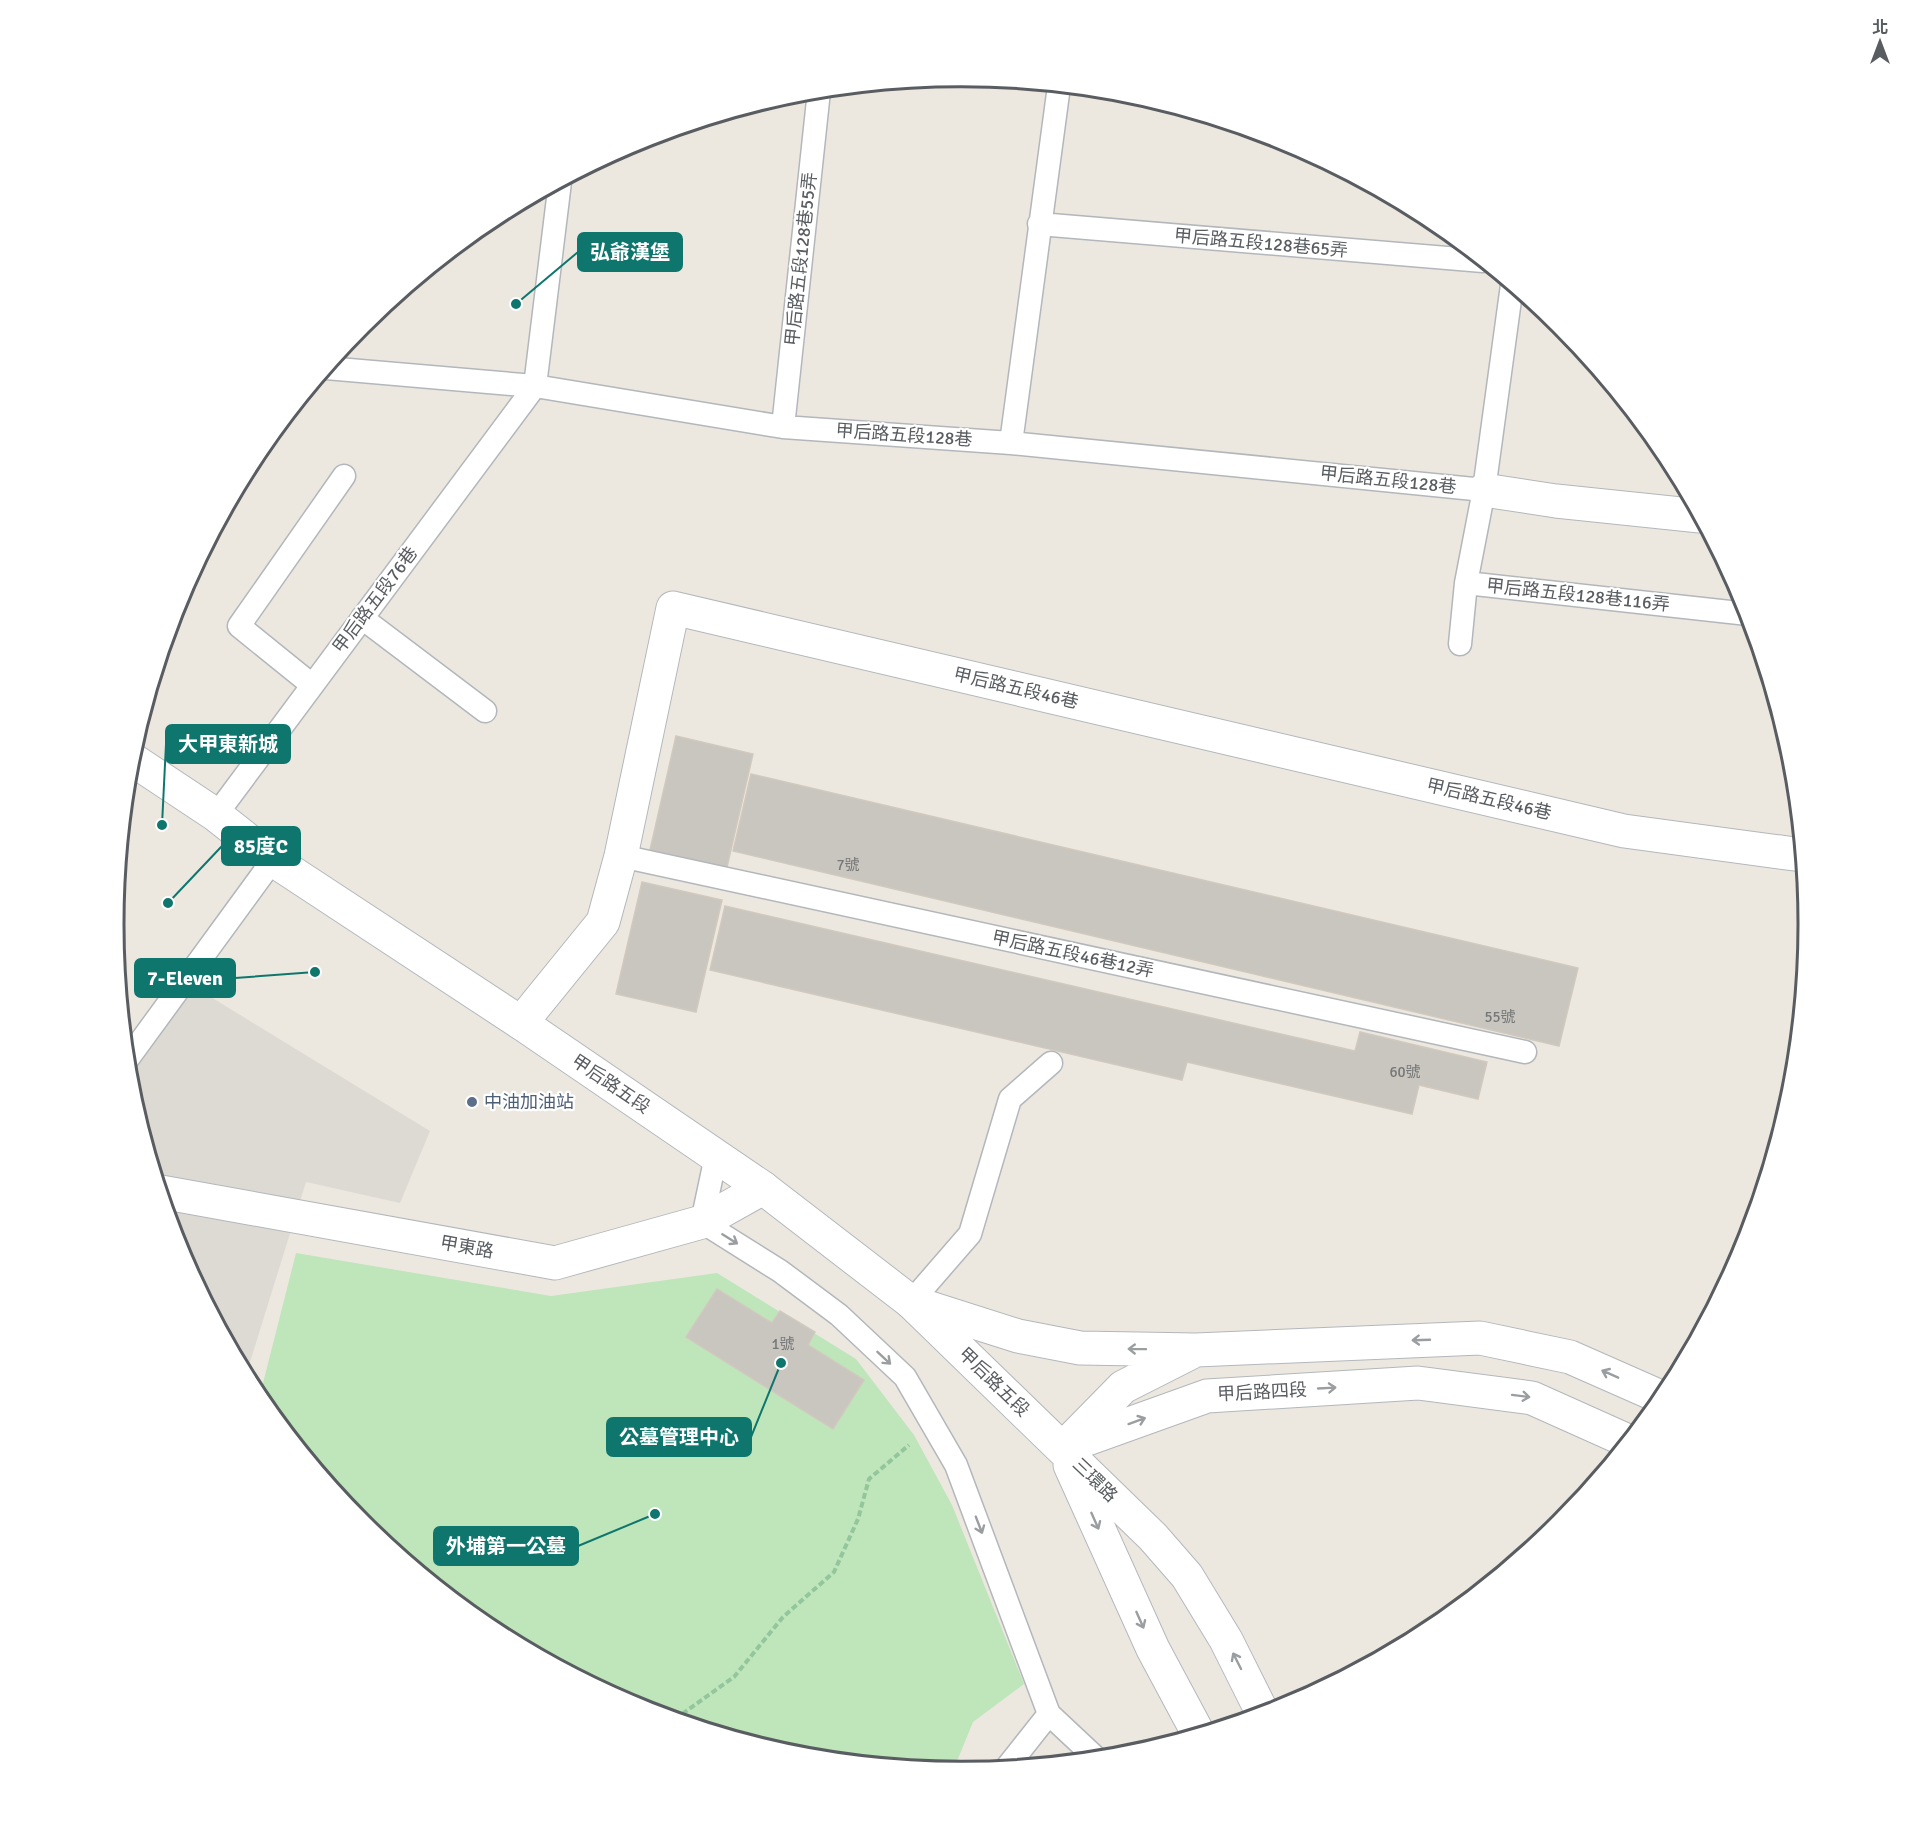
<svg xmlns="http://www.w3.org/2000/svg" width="1922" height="1848" viewBox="0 0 1922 1848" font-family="Signika,'Noto Sans TC',sans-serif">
<rect width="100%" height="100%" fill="#ece8e0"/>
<!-- industrial -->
<path fill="#dddad4" d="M183 980 430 1131 400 1203 306 1182 246 1375 178 1248 130 1089 127 1065Z"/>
<!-- green -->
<path fill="#bfe5bb" d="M296 1253 551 1296 717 1273 856 1359 914 1435 952 1505 1024 1684 973 1722 953 1771 795 1755 636 1707 490 1628 361 1523 259 1399Z"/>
<!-- building -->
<path fill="#c9c5bf" stroke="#d1c9be" stroke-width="1.5" d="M676 736 753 754 727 867 650 850Z
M751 774 1578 968 1559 1046 733 851Z
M642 882 722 900 696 1012 616 994Z
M725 906 1355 1051 1360 1032 1487 1062 1478 1099 1419 1085 1412 1114 1187 1062 1182 1080 710 970Z
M717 1289 772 1323 780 1311 815 1332 808 1345 864 1380 833 1429 686 1337Z"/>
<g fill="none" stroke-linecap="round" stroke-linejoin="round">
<!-- service casing -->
<g stroke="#b3b7bb" stroke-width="25">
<path id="service" d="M1039 224 1483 261
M1512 285 1484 490 1466 583 1748 614
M326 368 535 386 783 427 1011 443 1484 490
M783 427 819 91
M1011 443 1059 86
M362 618 485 711
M1460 644 1466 583
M312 685 239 626 344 476
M216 815 535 386 560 182
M621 856 1525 1052
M127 1060 273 860
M716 1156 702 1222 780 1271 839 1315 905 1377 956 1465 1049 1714 1096 1758
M911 1302 970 1234 1010 1099 1051 1063
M1007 1767 1049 1714"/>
</g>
<!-- minor casing -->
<g stroke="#b3b7bb" stroke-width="35">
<path id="minor" d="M1484 490 1556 501 1700 516
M521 1023 603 922 621 856 673 608 1624 831 1802 855"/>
</g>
<!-- tertiary casing -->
<g stroke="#b3b7bb" stroke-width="35">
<path id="tertiary" d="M161 1192 555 1263 702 1222 763 1188
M911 1302 1018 1336 1080 1348 1196 1350 1480 1338 1570 1357 1663 1398
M1070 1441 1123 1387 1192 1352
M1062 1448 1207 1396 1418 1383 1532 1398 1628 1441"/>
</g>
<!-- secondary casing -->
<g stroke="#b4b8bd" stroke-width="35">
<path id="secondary" d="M130 758 216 815 273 860 521 1023 763 1188 911 1302 1153 1537 1187 1576 1226 1640 1263 1714
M1070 1465 1153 1649 1198 1733"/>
</g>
<!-- path -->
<path stroke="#94c69d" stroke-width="4" stroke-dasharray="6 3" stroke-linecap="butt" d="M675 1719 734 1677 783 1617 834 1572 858 1519 869 1479 909 1445"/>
<!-- service -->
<use href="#service" stroke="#fff" stroke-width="22"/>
<!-- minor -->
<use href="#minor" stroke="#fff" stroke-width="33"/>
<!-- tertiary -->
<use href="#tertiary" stroke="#fff" stroke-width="33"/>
<!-- secondary -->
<use href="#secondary" stroke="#fff" stroke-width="33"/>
</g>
<!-- one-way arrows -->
<defs><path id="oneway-shaft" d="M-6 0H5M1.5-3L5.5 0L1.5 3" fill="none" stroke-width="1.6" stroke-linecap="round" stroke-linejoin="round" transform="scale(1.5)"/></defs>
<g stroke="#9b9ea0">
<use href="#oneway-shaft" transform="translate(730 1239) rotate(32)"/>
<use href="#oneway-shaft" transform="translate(1421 1340) rotate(178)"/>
<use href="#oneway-shaft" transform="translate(1137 1349) rotate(-179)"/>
<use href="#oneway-shaft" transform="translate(884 1358) rotate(43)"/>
<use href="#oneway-shaft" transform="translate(1610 1374) rotate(-156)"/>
<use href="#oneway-shaft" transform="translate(1327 1388) rotate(-3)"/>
<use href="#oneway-shaft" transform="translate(1521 1396) rotate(7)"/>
<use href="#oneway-shaft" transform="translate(1137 1421) rotate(-20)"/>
<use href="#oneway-shaft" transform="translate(1095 1521) rotate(66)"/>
<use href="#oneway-shaft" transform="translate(979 1525) rotate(69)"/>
<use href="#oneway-shaft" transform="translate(1140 1620) rotate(66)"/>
<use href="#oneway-shaft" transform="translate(1237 1661) rotate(-117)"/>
</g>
<!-- markers -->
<circle fill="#5c6f8a" stroke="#fff" stroke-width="2" cx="472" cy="1102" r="6"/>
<g text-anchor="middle" stroke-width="4.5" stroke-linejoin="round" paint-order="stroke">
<!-- number labels -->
<g font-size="15" fill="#757778">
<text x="848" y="870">7號</text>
<text x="1500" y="1022">55號</text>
<text x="1405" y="1077">60號</text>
<text x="783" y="1349">1號</text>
</g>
<!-- street labels -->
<g font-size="18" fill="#595d61" stroke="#fff">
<text transform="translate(1261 243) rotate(5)" y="6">甲后路五段128巷65弄</text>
<text transform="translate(801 259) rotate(-84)" y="6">甲后路五段128巷55弄</text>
<text transform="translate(904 435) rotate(4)" y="6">甲后路五段128巷</text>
<text transform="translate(1388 480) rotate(6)" y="6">甲后路五段128巷</text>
<text transform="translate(1578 595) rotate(6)" y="6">甲后路五段128巷116弄</text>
<text transform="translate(375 600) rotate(-53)" y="6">甲后路五段76巷</text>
<text transform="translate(1016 688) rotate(13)" y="6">甲后路五段46巷</text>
<text transform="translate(1489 799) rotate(13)" y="6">甲后路五段46巷</text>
<text transform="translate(1073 954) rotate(12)" y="6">甲后路五段46巷12弄</text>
<text transform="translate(611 1084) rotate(34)" y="6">甲后路五段</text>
<text transform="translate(467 1247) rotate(10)" y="6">甲東路</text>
<text transform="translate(994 1382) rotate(44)" y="6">甲后路五段</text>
<text transform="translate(1262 1392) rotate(-3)" y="6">甲后路四段</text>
<text transform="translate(1095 1480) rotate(44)" y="6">三環路</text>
</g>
<!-- service labels -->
<g font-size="18" fill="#4e5e75" stroke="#fff" text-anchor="start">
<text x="484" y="1108">中油加油站</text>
</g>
</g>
<!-- crop -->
<path d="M0 0H1922V1848H0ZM124 924a837 837 0 1 1 1674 0a837 837 0 1 1-1674 0Z" fill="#fff" fill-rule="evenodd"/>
<path fill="none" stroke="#595d61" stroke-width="3" d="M124 924a837 837 0 1 1 1674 0a837 837 0 1 1-1674 0Z"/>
<!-- callouts -->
<path fill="none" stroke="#0f766e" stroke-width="2" d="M516 304L578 252M162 825L166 744M168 903L222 846M315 972L235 978M781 1363L751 1437M655 1514L578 1546"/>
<g fill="#0f766e" stroke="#fff" stroke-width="2">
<circle cx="516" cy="304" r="6"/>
<circle cx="162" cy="825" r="6"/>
<circle cx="168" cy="903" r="6"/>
<circle cx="315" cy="972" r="6"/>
<circle cx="781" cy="1363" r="6"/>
<circle cx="655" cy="1514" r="6"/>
</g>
<g fill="#0f766e" stroke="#0f766e" stroke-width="2">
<rect x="578" y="233" width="104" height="38" rx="6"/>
<rect x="166" y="725" width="124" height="38" rx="6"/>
<rect x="222" y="827" width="78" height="38" rx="6"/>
<rect x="135" y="959" width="100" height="38" rx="6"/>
<rect x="607" y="1418" width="144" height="38" rx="6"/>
<rect x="434" y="1527" width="144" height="38" rx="6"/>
</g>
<g font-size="20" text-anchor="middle" font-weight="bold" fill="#fff">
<text x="630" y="259">弘爺漢堡</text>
<text x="228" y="751">大甲東新城</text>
<text x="261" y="853">85度C</text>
<text x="185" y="985">7-Eleven</text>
<text x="679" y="1444">公墓管理中心</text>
<text x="506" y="1553">外埔第一公墓</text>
</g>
<!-- north arrow -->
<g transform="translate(1880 42)" stroke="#ffffff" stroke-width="4.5" paint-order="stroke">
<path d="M0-4.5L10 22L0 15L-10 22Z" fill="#595d61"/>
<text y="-9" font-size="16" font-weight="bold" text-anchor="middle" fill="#595d61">北</text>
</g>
</svg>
